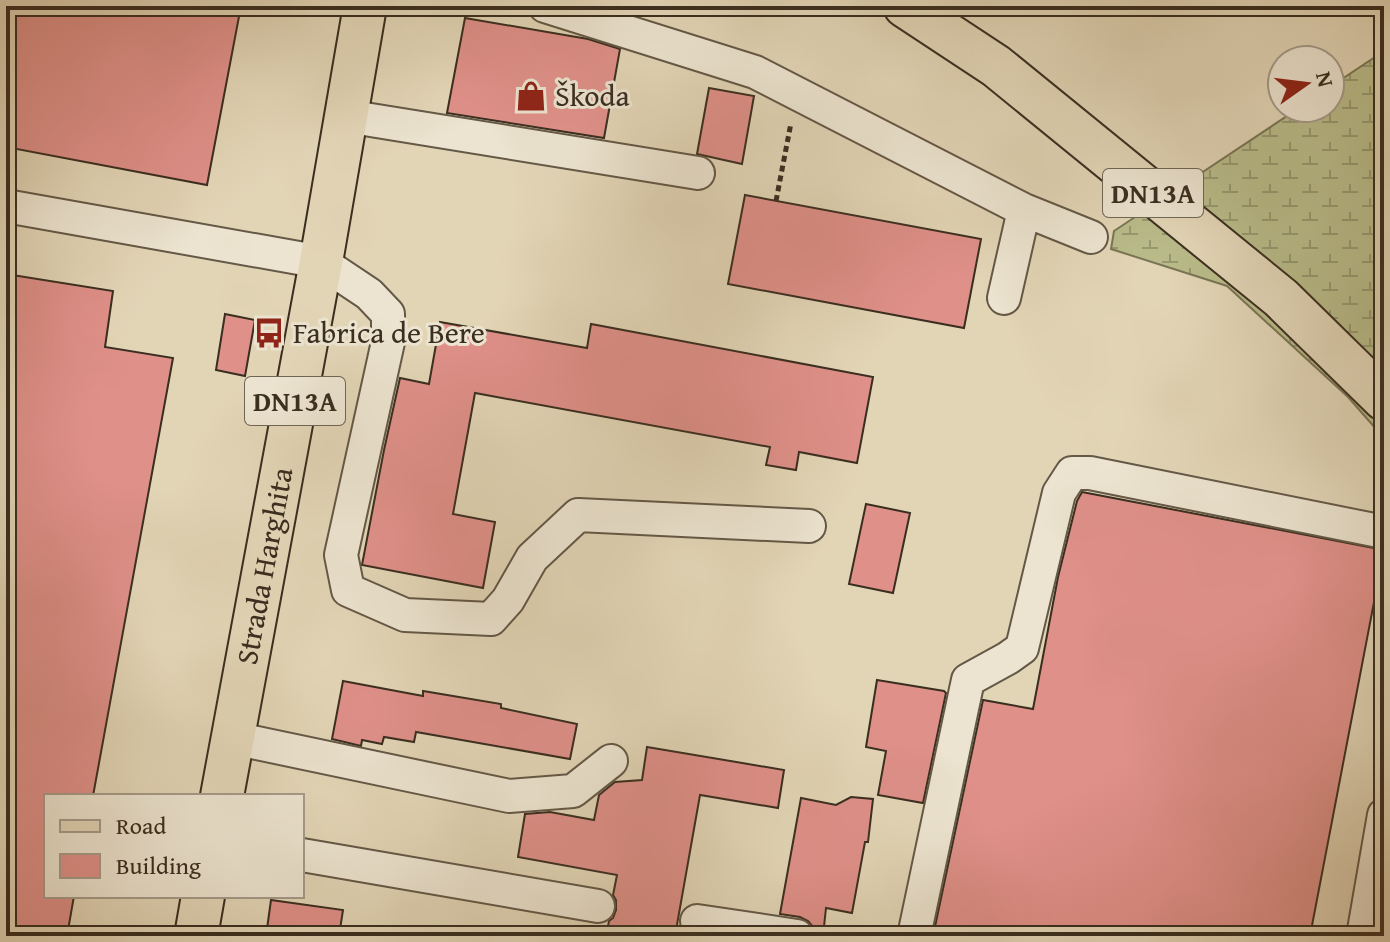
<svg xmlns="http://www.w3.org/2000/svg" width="1390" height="942" viewBox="0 0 1390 942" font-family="'Gentium Book Plus',serif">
<defs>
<pattern id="wetland-marsh" width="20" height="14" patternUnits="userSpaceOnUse" patternTransform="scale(2)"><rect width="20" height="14" fill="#b9bc8a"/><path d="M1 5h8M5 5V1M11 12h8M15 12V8" fill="none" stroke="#979970"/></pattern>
</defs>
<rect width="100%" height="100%" fill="#e2d5b6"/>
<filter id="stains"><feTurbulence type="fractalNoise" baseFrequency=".0025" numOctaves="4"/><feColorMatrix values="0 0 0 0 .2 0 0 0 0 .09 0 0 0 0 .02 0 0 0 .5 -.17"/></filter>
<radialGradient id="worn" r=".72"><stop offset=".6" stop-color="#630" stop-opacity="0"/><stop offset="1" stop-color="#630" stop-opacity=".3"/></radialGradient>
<!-- wetland -->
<path fill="url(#wetland-marsh)" stroke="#7a7555" stroke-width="2" d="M1384 51V438L1348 397 1227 286 1111 249 1114 231 1299 108H1330V87Z"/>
<!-- building -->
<path fill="#df9089" stroke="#3a2e20" stroke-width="2" d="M6 6H241L207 185 6 147Z
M465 18 588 39 620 49 604 138 447 113Z
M709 88 754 96 742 164 697 154Z
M745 195 981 239 964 328 728 284Z
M6 274 113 291 105 347 173 358 93 796H46V896H74L67 936H6Z
M225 314 255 320 245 376 216 370Z
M440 322 587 348 591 324 873 377 857 463 799 452 796 470 766 465 770 447 475 393 453 514 495 522 483 588 362 565 384 450 400 378 429 384Z
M1082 492 1384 550 1310 936H933L983 700 1033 709 1058 577 1077 501Z
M866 504 910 513 893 593 849 584Z
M877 680 944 691 946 693 923 803 878 795 886 751 866 747Z
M343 681 423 696V691L501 704V708L577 724 570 759 416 732 414 742 384 737 382 744 362 740 361 746 332 739Z
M647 747 784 770 778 808 700 795 675 936H606L609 921 613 918 616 910V900L613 895 617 875 518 857 525 814 550 812 594 820 599 795 615 782 642 780Z
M851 797 873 799 868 842H865L852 913 826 908 823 936H816L814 928 808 921 800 917 780 914 801 798 836 805Z
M271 900 343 910 339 936H266Z"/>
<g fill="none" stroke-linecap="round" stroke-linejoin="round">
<!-- minor casing -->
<g stroke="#645846" stroke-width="36">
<path id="minor" d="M545 6 755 72 1024 210 1091 237
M346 116 698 173
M6 206 321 262 369 294 388 314V342L341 555 348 590 405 615 491 619 508 600 532 558 578 515 809 526
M1004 298 1024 210
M233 738 509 796 573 791 611 761
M302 855 598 906
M697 921 797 936
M914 936 968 680 1008 658 1022 648 1059 493 1072 473H1090L1384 532
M1363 936 1384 815"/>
</g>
<!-- major casing -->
<g stroke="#3a2e20" stroke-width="46">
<g id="major">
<path d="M905 6 996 66 1281 298 1384 399"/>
<path id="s1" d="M222 796 321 262 365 6"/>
<path d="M196 936 203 896"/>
</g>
</g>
<!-- path -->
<path stroke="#3a2e20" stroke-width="5" stroke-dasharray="6 4" stroke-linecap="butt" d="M776 201 791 123"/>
<!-- minor -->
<use href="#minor" stroke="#ece4d0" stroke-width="32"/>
<!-- major -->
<use href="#major" stroke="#e2d5b6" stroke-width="42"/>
</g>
<!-- icons -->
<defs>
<g id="shop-bare" transform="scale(2.4)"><path d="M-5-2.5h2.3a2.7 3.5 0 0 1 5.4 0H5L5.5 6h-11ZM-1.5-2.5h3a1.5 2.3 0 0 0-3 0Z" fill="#8f2418" stroke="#ece4d0" stroke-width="2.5" paint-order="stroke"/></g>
<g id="bus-bare" transform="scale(2.4)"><path d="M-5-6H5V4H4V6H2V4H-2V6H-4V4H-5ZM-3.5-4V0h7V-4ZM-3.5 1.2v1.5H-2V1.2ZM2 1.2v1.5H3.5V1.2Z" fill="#8f2418" stroke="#ece4d0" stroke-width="2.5" paint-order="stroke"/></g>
</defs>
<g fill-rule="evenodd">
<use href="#shop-bare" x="531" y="96"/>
<use href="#bus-bare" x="269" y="333"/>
</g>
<g text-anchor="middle" stroke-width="6" stroke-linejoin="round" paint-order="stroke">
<!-- shield labels -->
<g fill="#ece4d0" stroke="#6f6555" stroke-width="2">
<rect x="1103" y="169" width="100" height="48" rx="6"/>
<rect x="245" y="377" width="100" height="48" rx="6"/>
</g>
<g font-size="28" font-weight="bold" fill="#3a2e20">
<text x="1153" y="203">DN13A</text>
<text x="295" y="411">DN13A</text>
</g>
<!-- poi labels -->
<g font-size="30" fill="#3a2e20" stroke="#ece4d0" text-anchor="start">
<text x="555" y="106">Škoda</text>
<text x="293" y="343">Fabrica de Bere</text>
</g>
<!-- street labels -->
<g font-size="30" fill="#3a2e20" stroke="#ece4d0">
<text dy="10" stroke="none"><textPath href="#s1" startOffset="234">Strada Harghita</textPath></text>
</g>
</g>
<!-- margin -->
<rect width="1390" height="942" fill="none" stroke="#e2d5b6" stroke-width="32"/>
<rect x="8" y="8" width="1374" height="926" fill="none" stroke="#3a2e20" stroke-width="4"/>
<rect x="16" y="16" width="1358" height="910" fill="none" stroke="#3a2e20" stroke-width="2"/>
<!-- legend -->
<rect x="44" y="794" width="260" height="104" fill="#ece4d0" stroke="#a59b8a" stroke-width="2"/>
<rect x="60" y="820" width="40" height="12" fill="#e2d5b6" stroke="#a59b8a" stroke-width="2"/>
<text x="116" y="834" font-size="24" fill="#3a2e20">Road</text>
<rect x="60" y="854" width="40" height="24" fill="#df9089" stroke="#a59b8a" stroke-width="2"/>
<text x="116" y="874" font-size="24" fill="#3a2e20">Building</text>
<!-- north arrow -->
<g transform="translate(1306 84) rotate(76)"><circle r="38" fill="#ece4d0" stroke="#a59b8a" stroke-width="2"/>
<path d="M0-6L14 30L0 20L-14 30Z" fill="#8f2418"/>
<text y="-12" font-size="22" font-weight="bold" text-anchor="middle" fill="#3a2e20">N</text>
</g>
<rect width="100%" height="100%" filter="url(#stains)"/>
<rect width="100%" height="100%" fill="url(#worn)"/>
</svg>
